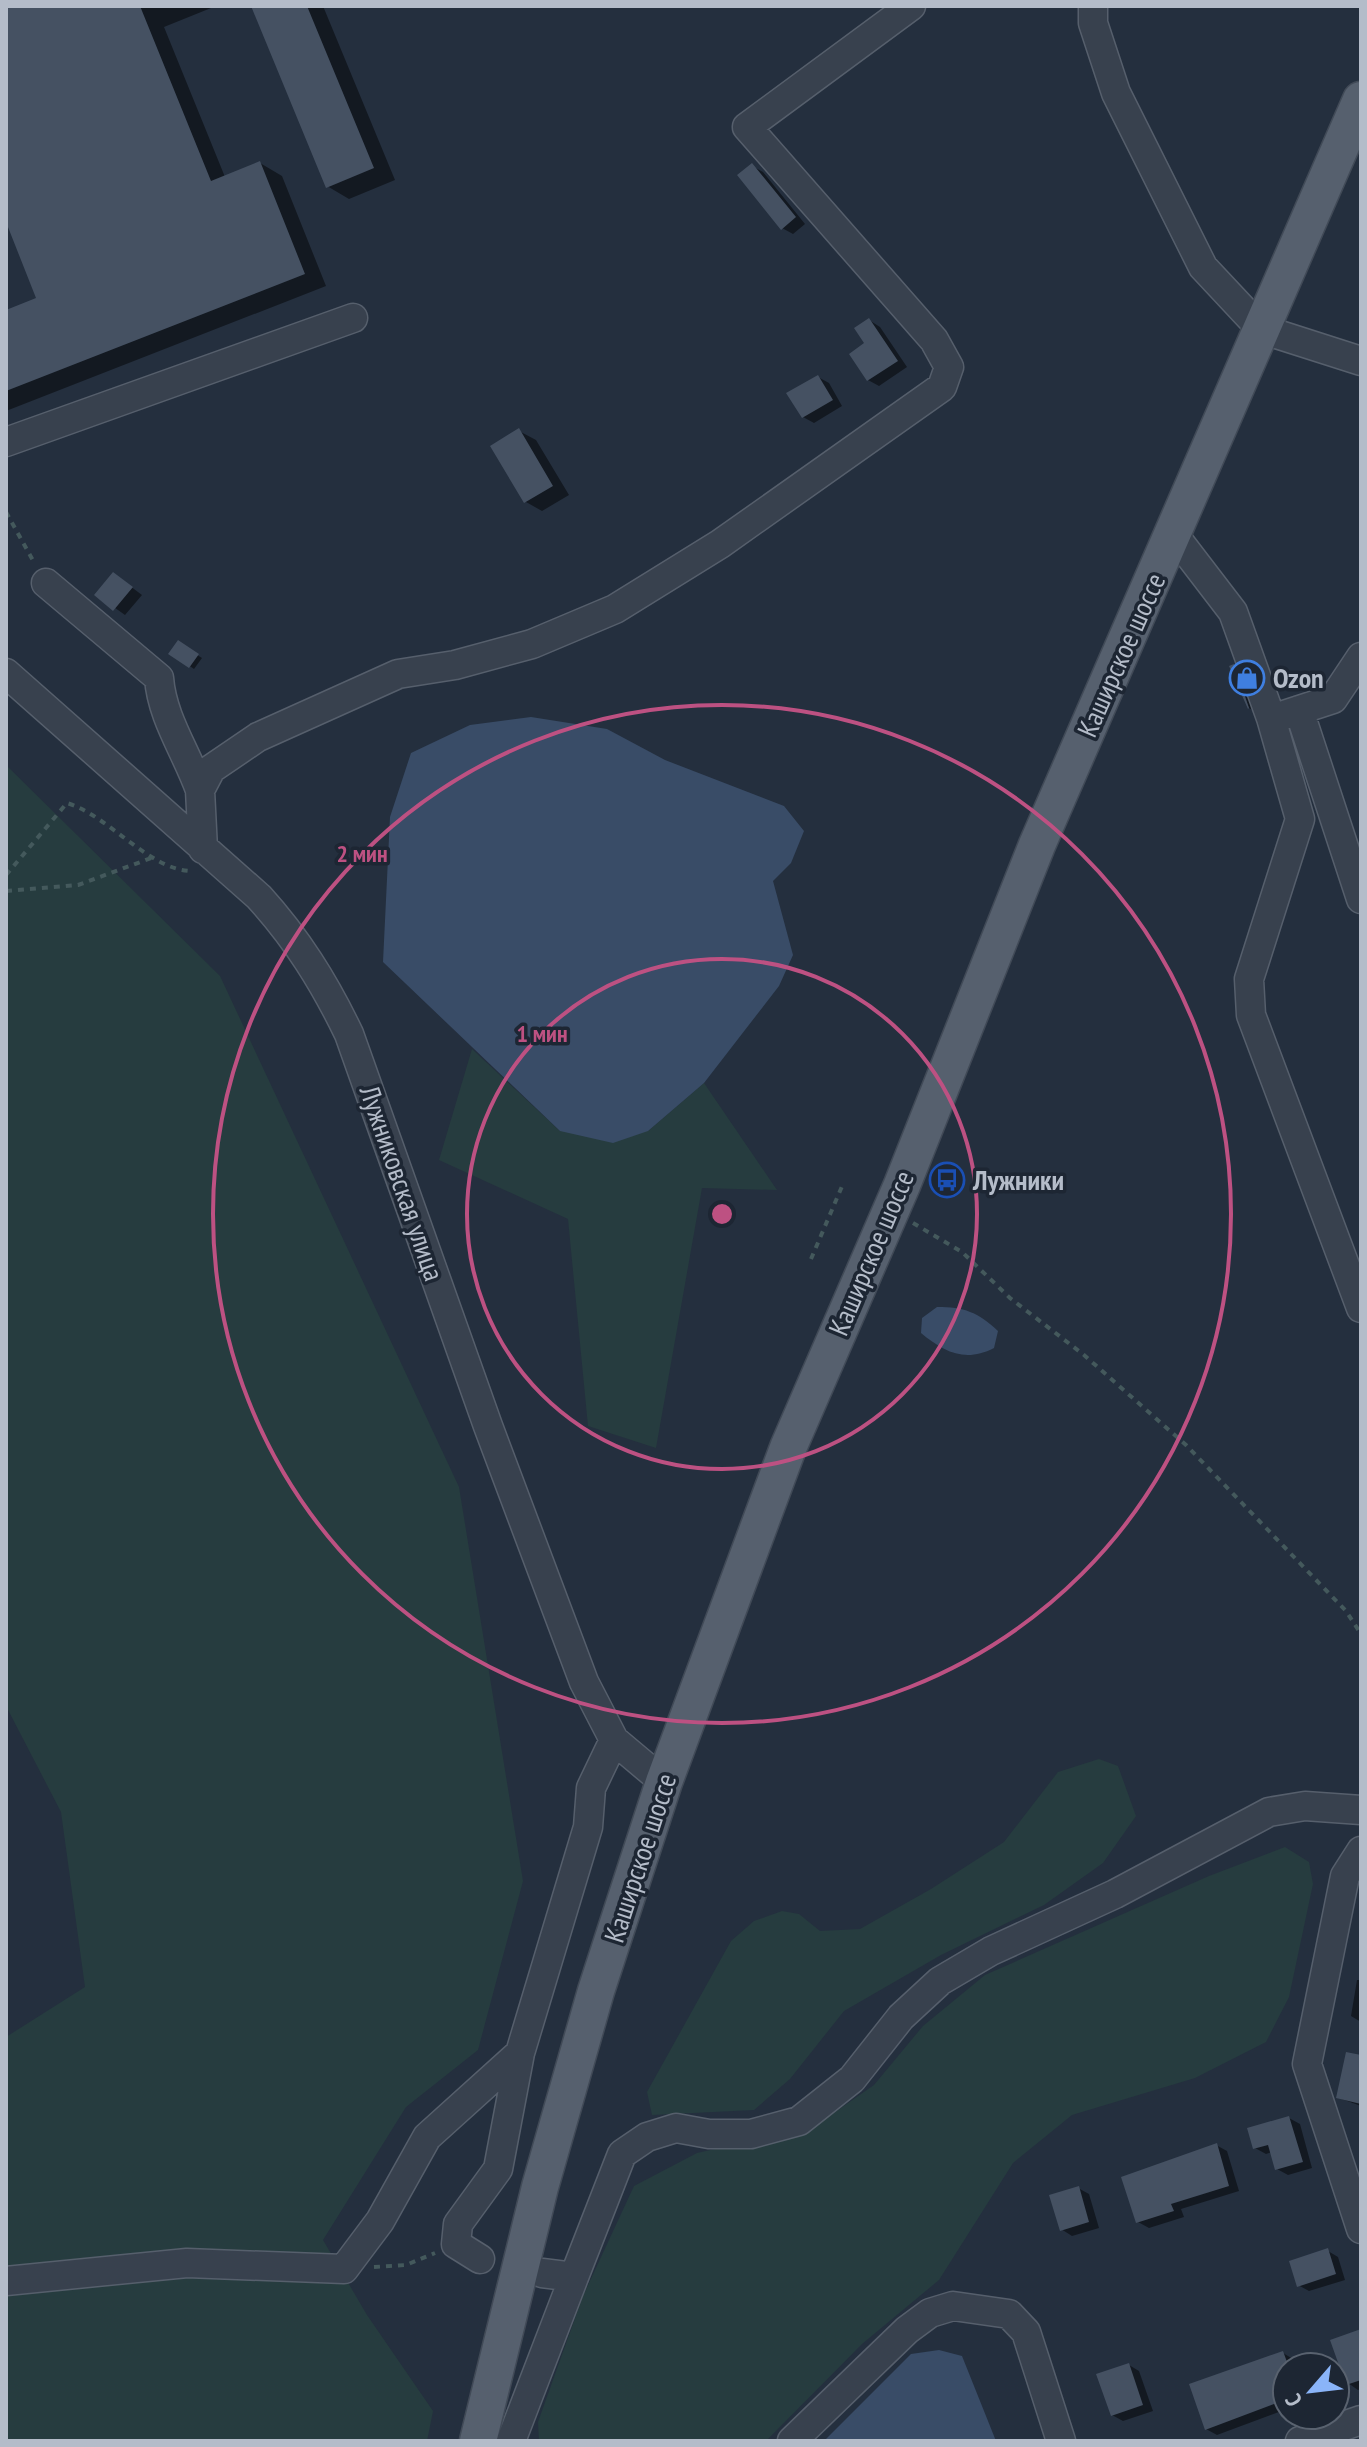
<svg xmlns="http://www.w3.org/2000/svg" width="1367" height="2447" viewBox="0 0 1367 2447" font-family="'PT Sans Narrow',sans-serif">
<rect width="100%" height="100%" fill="#242f3e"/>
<!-- green -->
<path fill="#263c3f" d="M6 765 220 976 459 1487 523 1881 478 2050 406 2107 323 2240 367 2315 433 2411 427 2441H6V2037L85 1987 61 1812 6 1706Z
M472 1049 560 1131H648L704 1083 777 1190 702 1188 656 1448 588 1426 568 1219 439 1160Z
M1099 1759 1118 1766 1136 1816 1103 1863 1044 1905 941 1955 844 2011 790 2079 754 2110 652 2115 647 2092 731 1941 754 1921 782 1911 799 1914 820 1931 860 1929 931 1889 1004 1842 1058 1772Z
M1285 1847 1309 1862 1313 1884 1289 1997 1266 2042 1195 2078 1072 2115 1013 2163 939 2280 862 2344 766 2441H539L538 2422 583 2296 634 2186 697 2153 815 2126 874 2085 923 2026 985 1975 1209 1876Z"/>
<!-- water -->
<path fill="#394c67" d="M531 717 607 729 665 760 784 806 804 831 791 863 773 881 793 955 779 986 704 1083 648 1131 613 1143 560 1131 383 962 390 817 411 753 470 725Z
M937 1307C964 1307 978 1312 998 1331L994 1348C965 1363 944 1352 921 1333L922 1318Z
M939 2350 962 2356 996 2441H824L911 2354Z"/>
<!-- shadow -->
<path fill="#0007" d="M6 6H216L164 27 225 177 260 163 282 176 326 286 6 411V312L39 299 6 217Z
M253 6H323L395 180 349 199 327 186Z
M752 166 763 172 805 224 793 234 782 228Z
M869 320 880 327 907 367 879 386 868 380Z
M818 377 829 383 842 406 814 423 803 417Z
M519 431 536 440 569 495 542 511 526 502Z
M114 574 142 595 125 615 97 595Z
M178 643 202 658 194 669 171 653Z
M1233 666 1250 676 1264 716 1249 708Z
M1357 1980H1361V2022L1351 2016Z
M1361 2057V2106L1339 2098Z
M1289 2118 1300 2124 1312 2168 1288 2175 1277 2169 1272 2152 1266 2154 1255 2148Z
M1216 2145 1227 2151 1239 2191 1181 2209 1184 2217 1149 2228 1138 2222Z
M1078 2188 1089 2194 1099 2228 1072 2236 1061 2229Z
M1328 2251 1338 2257 1345 2280 1309 2291 1298 2285Z
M1361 2331V2389L1358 2390 1348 2383Z
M1283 2353 1293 2359 1296 2367H1287V2409L1217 2435 1206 2429Z
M1129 2365 1139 2371 1153 2411 1123 2421 1112 2415Z"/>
<!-- building -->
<path fill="#455162" d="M6 6H140L211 181 260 161 305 274 6 391V310L36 298 6 222Z
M251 6H307L374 168 326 188Z
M752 163 796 217 781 230 737 175Z
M869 318 898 361 867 381 849 354 864 343 854 328Z
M818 375 833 400 802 418 786 393Z
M519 428 553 486 524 503 490 446Z
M113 572 133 587 113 611 94 595Z
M178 640 199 654 189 668 168 654Z
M1234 664 1249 708 1248 709 1229 666Z
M1346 2052 1361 2055V2104L1336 2098Z
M1289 2116 1303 2162 1275 2170 1268 2145 1253 2149 1247 2128Z
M1217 2143 1229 2186 1171 2204 1174 2211 1136 2223 1121 2177Z
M1079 2186 1089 2222 1060 2231 1049 2195Z
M1328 2248 1336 2274 1297 2287 1289 2261Z
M1361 2329V2380L1346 2385 1330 2340Z
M1283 2351 1287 2362V2399L1205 2430 1189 2384Z
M1129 2363 1143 2405 1111 2416 1096 2374Z"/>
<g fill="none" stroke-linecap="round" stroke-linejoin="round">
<!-- minor casing -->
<g stroke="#565f6c" stroke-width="31">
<path id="minor" d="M1093 6V23L1116 93 1203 267 1261 329 1361 361
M6 442 353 318
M1174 535 1233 612 1271 718 1300 819 1249 979 1251 1015 1361 1308
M46 583 159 678C162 718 186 751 200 790
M6 673 259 897C297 939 324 982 349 1034L488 1426 584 1682 614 1740 664 1782
M1299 710 1361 899
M1284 715 1333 699 1361 657
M203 849 200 790 211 769 258 737 398 674 455 665 532 644 615 609 720 544 942 387 949 367 934 340 747 127 911 6
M1361 1851 1345 1876 1307 2064 1361 2229
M480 2259 456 2244 458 2224 498 2169 520 2053 588 1827 591 1788 614 1740
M542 2273 574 2277 622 2154 647 2137 676 2128 709 2134H751L799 2121 852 2079 901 2017 940 1981 991 1951 1115 1894 1269 1812 1305 1806 1361 1810
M6 2281 187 2263 344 2269 380 2221 427 2137 520 2053
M511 2441 574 2277
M792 2441 907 2330 930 2313 953 2306 1009 2314 1026 2332 1061 2441
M1300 2441 1361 2420"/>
</g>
<!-- major casing -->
<g stroke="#414a57" stroke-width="39">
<path id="major" d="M478 2441 540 2187 596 1991 664 1782 788 1448 902 1185 1037 845 1361 100"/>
</g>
<!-- path -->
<path stroke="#44595c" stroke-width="4" stroke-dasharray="6 6" stroke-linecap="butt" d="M6 512 35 564
M6 875 67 803C108 815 150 871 192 871
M6 891 78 885 154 857
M913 1223 962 1252 1010 1298 1084 1355 1186 1445 1346 1611 1361 1634
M811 1259 843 1184
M374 2267 406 2265 435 2253"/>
<!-- minor -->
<use href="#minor" stroke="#38414e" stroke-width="28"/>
<!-- major -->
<use href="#major" stroke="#56606e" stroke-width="36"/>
</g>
<!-- distance rings -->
<g fill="none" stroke="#bd5182" stroke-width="4">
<circle cx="722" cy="1214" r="255"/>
<circle cx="722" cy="1214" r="509"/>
</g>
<!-- icons -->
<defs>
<g id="shop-ring" transform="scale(1.8)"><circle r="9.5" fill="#1d2633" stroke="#3f7fe0" stroke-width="1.5"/><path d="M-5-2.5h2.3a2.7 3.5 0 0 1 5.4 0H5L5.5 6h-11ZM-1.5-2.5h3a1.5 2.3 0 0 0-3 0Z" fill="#3f7fe0"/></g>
<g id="bus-ring" transform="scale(1.8)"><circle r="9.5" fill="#1d2633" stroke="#1a4fb4" stroke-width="1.5"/><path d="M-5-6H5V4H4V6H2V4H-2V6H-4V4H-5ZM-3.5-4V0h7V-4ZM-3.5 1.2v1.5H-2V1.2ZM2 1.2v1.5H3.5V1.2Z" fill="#1a4fb4"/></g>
</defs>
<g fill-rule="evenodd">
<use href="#shop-ring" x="1247" y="678"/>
<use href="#bus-ring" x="947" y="1180"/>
</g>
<g text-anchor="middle" stroke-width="7" stroke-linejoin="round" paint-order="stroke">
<!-- street labels -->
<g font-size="28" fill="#b4bcc9" stroke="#1d2633">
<text transform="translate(1121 655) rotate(-66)" y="10">Каширское шоссе</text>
<text transform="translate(402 1183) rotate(71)" y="10">Лужниковская улица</text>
<text transform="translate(871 1253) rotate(-67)" y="10">Каширское шоссе</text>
<text transform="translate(640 1858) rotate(-72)" y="10">Каширское шоссе</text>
</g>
<!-- poi labels -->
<g font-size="28" font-weight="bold" fill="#b4bcc9" stroke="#1d2633" text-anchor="start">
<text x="1273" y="688">Ozon</text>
<text x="973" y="1190">Лужники</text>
</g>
</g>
<circle cx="722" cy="1214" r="12" fill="#bd5182" stroke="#1d2633" stroke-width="4"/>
<g font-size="24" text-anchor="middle" font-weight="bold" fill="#bd5182" stroke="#1d2633" stroke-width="7" stroke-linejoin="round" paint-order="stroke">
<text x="362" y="862">2 мин</text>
<text x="542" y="1042">1 мин</text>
</g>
<!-- border -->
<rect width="1367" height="2447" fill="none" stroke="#b4bcc9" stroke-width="16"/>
<!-- north arrow -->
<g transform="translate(1311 2391) rotate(242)"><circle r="38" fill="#1d2633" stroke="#59626f" stroke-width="2"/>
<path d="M0-6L14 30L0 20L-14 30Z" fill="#8ab4f8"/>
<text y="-12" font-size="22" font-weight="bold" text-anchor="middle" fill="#b4bcc9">С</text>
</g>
</svg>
